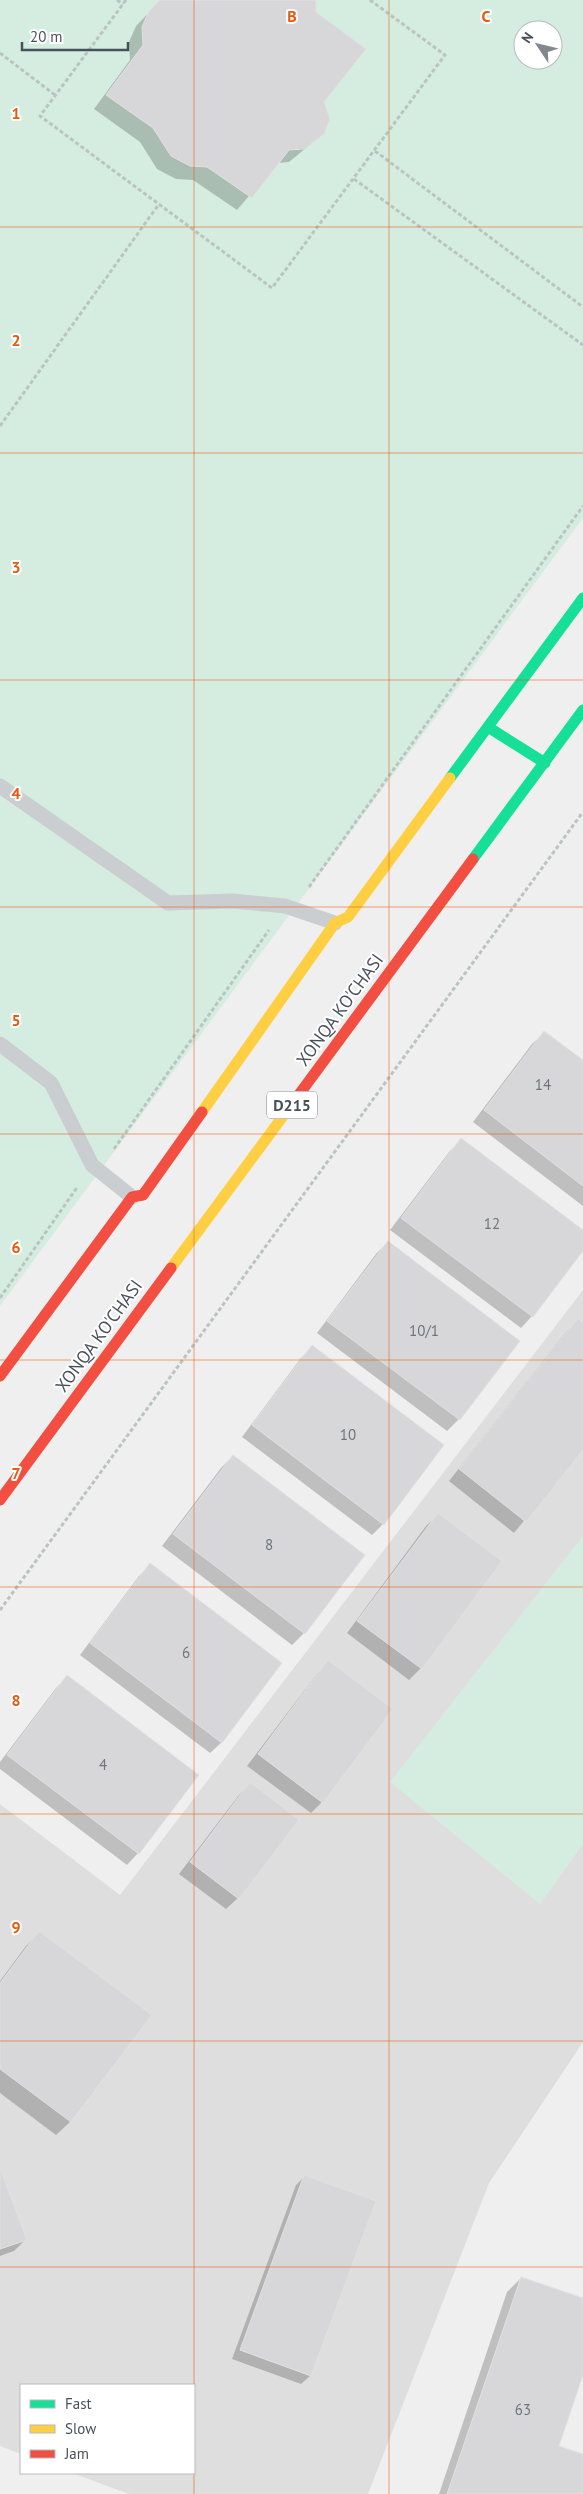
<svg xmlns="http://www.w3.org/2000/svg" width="583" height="2494" viewBox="0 0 583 2494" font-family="'PT Sans',sans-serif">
<rect width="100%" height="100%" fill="#f0efef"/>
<!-- education -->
<path fill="#dededf" d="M583 1290V2042L489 2183 368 2494H129L72 2473H194V2385H21V2454L0 2446V1804L120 1895Z"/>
<!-- green -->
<path fill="#d5ede0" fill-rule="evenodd" d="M0 0H583V518L0 1306ZM523 30H553V60H523Z
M583 1536V1844L540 1904 390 1782Z"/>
<!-- shadow -->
<path fill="#0003" d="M161 0H314L323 134 289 162 277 163 237 210 193 180 176 179 157 169 140 142 94 109 130 60 129 42 136 26Z
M544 1033 583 1062V1206L473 1122 532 1044Z
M461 1140 583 1232V1249L532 1316 521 1328 390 1230 450 1151Z
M388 1242 518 1341 459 1419 447 1431 317 1333 376 1254Z
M578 1320 583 1323V1448L514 1533 449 1481 567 1331Z
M312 1347 383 1524 372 1535 242 1437 301 1358Z
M233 1456 363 1555 304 1633 292 1645 162 1546 221 1468Z
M438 1515 500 1561 421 1668 409 1680 347 1633 426 1526Z
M151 1565 222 1742 210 1753 80 1655 139 1576Z
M328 1662 322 1802 311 1813 247 1766 317 1674Z
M67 1677 197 1775 138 1853 127 1865 0 1769V1762L56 1688Z
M250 1784 238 1898 226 1909 179 1874 239 1795Z
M39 1933 150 2016 70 2122 56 2135 0 2093V1981L26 1946Z
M0 2171 25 2240 14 2251 0 2256Z
M305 2176 374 2202 310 2376 301 2384 232 2359 296 2185Z
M521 2278 583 2299V2372L558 2446 583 2455V2494H439L507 2292Z"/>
<!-- building -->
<path fill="#d7d7d9" stroke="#e1e1e2" d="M160 0H316V12L366 49 324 102 330 119 324 134 304 149 289 150 252 198 207 167 190 166 171 156 153 128 106 95 143 45 142 27 149 11Z
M544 1031 583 1060V1186L484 1110Z
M461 1138 583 1230V1251L533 1317 401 1218Z
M388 1241 520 1341 460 1420 327 1321Z
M578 1318 583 1322V1450L526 1522 459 1469Z
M312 1345 444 1445 384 1525 252 1425Z
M233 1455 365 1555 305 1634 173 1534Z
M438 1513 502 1561 422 1669 357 1621Z
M150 1563 282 1663 222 1743 90 1643Z
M328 1660 393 1709 323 1803 258 1754Z
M67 1675 199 1775 139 1854 7 1755Z
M250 1782 299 1820 239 1899 190 1862Z
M39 1931 152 2015 71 2122 0 2069V1983Z
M0 2168 27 2240 0 2249Z
M304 2175 376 2201 311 2376 240 2350Z
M521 2277 583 2298V2375L559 2446 583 2454V2494H447Z"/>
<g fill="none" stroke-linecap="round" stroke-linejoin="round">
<!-- path -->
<path stroke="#bac4c1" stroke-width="3" stroke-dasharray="4 2.5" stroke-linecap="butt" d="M117 0 123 4
M126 0 40 116 272 288 445 55 370 0
M0 53 55 95
M375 151 583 307
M354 179 583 345
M0 426 159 204
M309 887 583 506
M114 1149 269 930
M0 1298 78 1186
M0 1610 583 812"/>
<!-- lane -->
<path stroke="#cbced0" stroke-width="15" d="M0 786 168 903 233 901 285 906 335 923
M0 1044 51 1083 92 1165 132 1197"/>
<!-- fast -->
<path stroke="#16e098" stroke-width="11" d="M488 727 545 763
M450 778 583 598
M473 859 583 710"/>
<!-- slow -->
<path stroke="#ffcf43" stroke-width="11" d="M202 1112 335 923 348 917 450 778
M171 1268 292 1104"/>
<!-- jam -->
<path stroke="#f24e42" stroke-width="11" d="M292 1104 473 859
M0 1376 132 1197 143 1195 202 1112
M0 1500 171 1268"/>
</g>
<!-- grid -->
<path fill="none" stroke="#e8590c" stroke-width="1" stroke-opacity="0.55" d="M194 0V2494M389 0V2494M0 227H583M0 453H583M0 680H583M0 907H583M0 1134H583M0 1360H583M0 1587H583M0 1814H583M0 2041H583M0 2267H583"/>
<g text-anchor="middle" stroke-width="4" stroke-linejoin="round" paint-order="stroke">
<!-- number labels -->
<g font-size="15" fill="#6d747c">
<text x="543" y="1090">14</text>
<text x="492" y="1229">12</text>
<text x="424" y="1336">10/1</text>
<text x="348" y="1440">10</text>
<text x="269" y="1550">8</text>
<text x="186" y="1658">6</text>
<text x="103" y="1770">4</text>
<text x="523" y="2415">63</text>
</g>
<!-- shield labels -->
<rect fill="#fff" stroke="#7f858c" stroke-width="1" x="267" y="1091.5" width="50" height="27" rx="4"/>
<g font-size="16" font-weight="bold" fill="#48515b">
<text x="292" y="1111">D215</text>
</g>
<!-- street labels -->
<g font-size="18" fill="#48515b" stroke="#fff">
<text transform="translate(340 1010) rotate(-54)" y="6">XONQA KO'CHASI</text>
<text transform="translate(99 1336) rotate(-54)" y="6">XONQA KO'CHASI</text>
</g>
</g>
<g font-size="16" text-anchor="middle" font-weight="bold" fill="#e8590c" stroke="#fff" stroke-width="4" stroke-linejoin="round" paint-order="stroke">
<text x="292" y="22">B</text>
<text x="486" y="22">C</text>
<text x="16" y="119">1</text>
<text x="16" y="346">2</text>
<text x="16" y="573">3</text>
<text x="16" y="799">4</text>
<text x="16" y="1026">5</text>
<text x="16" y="1253">6</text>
<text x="16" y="1479">7</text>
<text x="16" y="1706">8</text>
<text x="16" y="1933">9</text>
</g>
<!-- legend -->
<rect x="20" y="2384" width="175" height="90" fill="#ffffff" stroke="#b6b9bd"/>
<rect x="30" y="2400" width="25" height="8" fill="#16e098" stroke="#b6b9bd"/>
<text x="65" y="2409" font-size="15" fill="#48515b">Fast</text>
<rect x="30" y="2425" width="25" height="8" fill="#ffcf43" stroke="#b6b9bd"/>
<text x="65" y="2434" font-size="15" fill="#48515b">Slow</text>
<rect x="30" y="2450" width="25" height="8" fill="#f24e42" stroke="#b6b9bd"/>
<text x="65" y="2459" font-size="15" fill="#48515b">Jam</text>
<!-- north arrow -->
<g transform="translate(538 45) rotate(305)"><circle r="24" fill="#ffffff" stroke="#b6b9bd"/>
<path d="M0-4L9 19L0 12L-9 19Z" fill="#83888f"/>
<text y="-8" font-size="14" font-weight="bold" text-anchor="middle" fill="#48515b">N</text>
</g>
<!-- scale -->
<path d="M22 42v8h106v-8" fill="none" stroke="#48515b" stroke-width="2.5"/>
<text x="30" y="42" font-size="15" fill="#48515b" stroke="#ffffff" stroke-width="4" paint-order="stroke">20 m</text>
</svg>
